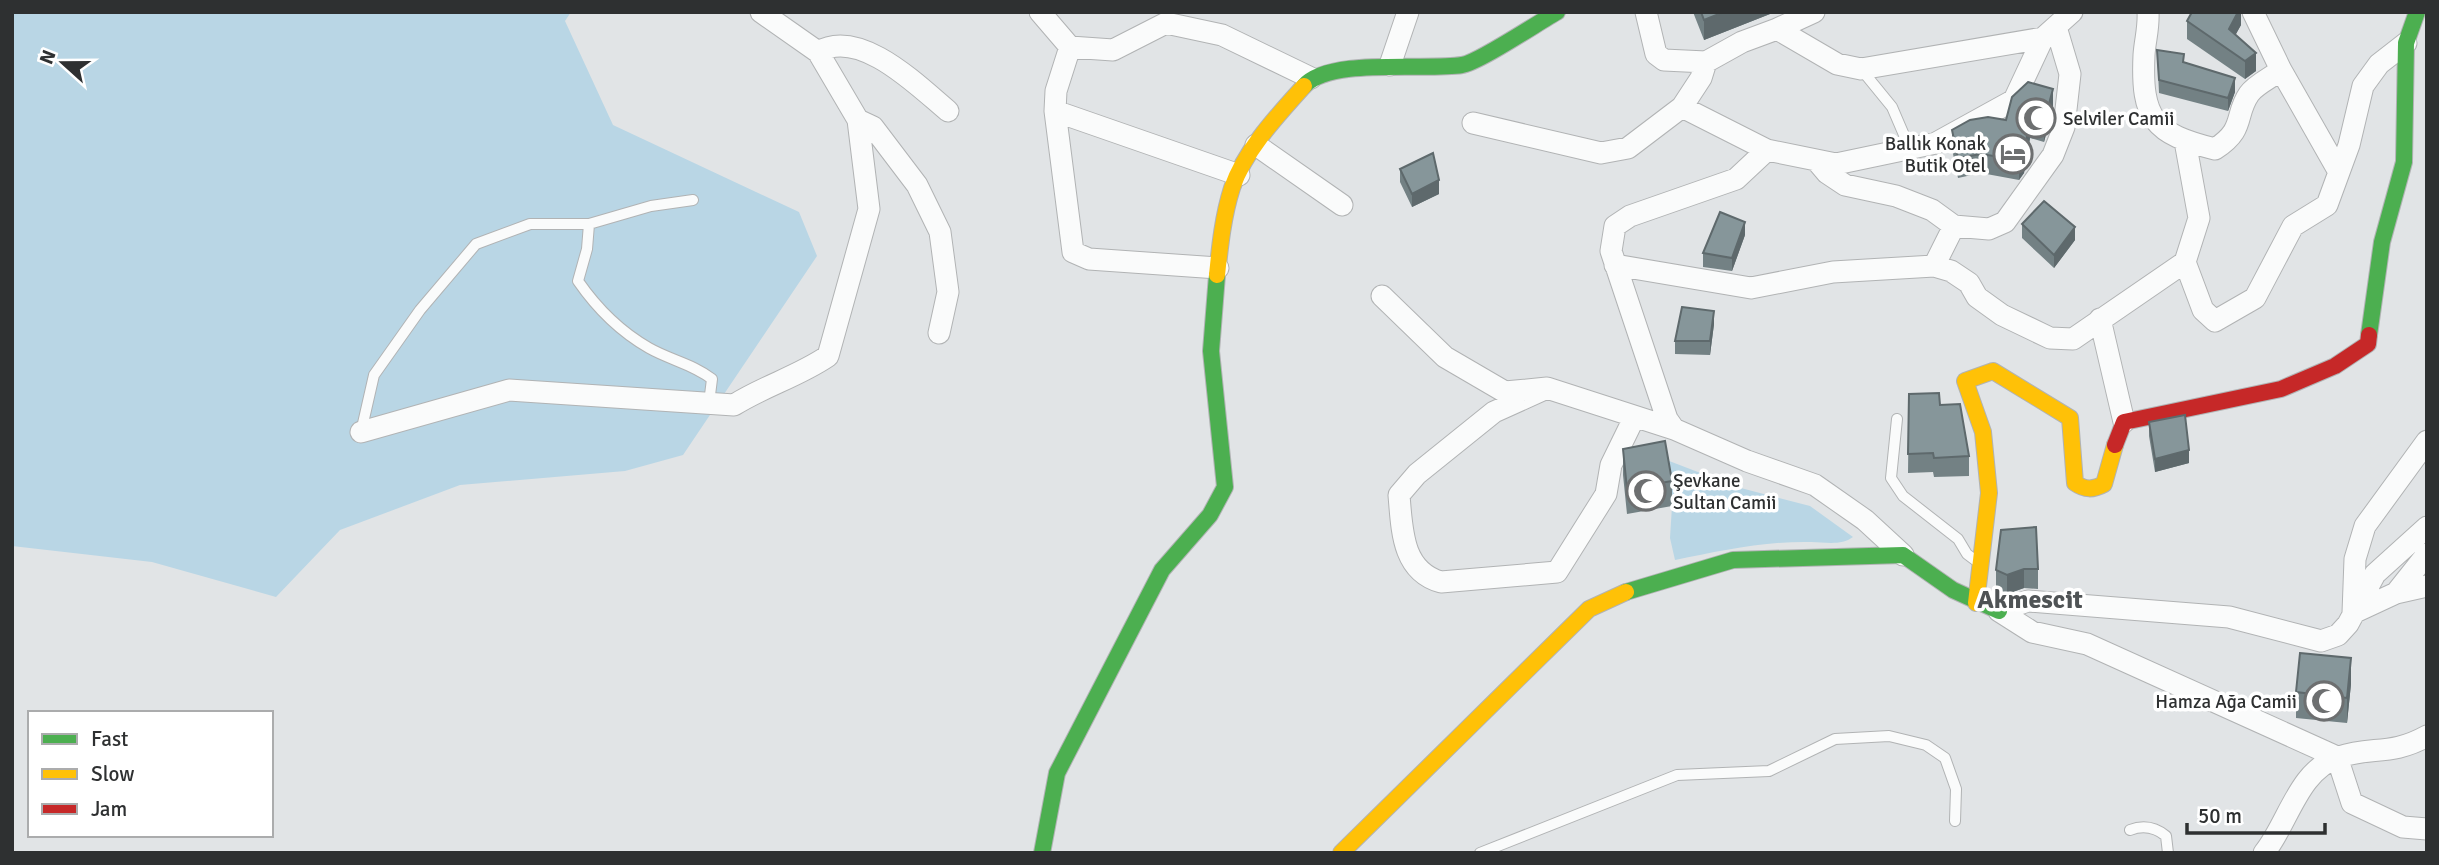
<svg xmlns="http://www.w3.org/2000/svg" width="2439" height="865" viewBox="0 0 2439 865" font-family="Signika,sans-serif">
<rect width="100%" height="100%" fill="#e1e4e6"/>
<!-- green -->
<path fill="#b9d6e5" d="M12 12H571L565 21 613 125 799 212 817 256 683 455 625 471 460 485 340 530 276 597 152 562 12 546Z
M1664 459 1737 487 1810 506 1853 537C1841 546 1825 542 1811 542 1765 541 1720 551 1675 560L1670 538 1672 506Z"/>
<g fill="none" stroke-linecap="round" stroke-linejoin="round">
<!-- lane casing -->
<g stroke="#b1b3b4" stroke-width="12">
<path id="lane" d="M1861 69 1892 107 1910 149
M589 224 587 249 578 281C596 307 621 332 649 348 670 360 693 364 712 379L709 403
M1897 419 1891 478 1903 496 1958 539 1967 554 1975 560
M361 432 374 375 420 310 476 244 530 224H589L651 206 693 200
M2130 830C2143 825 2155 827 2166 836L2168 853
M1480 853 1677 775 1769 771 1835 739 1889 736 1926 745 1945 758 1956 789 1955 821"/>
</g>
<!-- street casing -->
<g stroke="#b1b3b4" stroke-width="23">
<path id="street" d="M1040 12 1070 47 1113 50 1166 23 1222 35 1311 78
M1646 12 1656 54 1664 60 1706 62 1742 42 1777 29 1837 64 1861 69 2043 38
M2148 12C2149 28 2145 40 2144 55 2141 119 2154 134 2215 149 2246 129 2234 116 2249 94 2255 85 2272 77 2281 70
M2253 12 2281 70 2339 172
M1777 29 1814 12
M1070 47 1056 91 1055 111 1073 252 1089 259 1218 268
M818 52C860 27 918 86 948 111
M1390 65 1408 12
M1682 107 1767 150
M1055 111 1239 175
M858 120 873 127 917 185 940 232 948 292 939 333
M1473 123 1601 153 1628 148 1682 107 1701 78 1706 62
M2185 141 2199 218 2185 262 2203 310 2215 321 2255 298 2293 226 2327 205 2349 145 2363 86 2379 64 2406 43
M1256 145 1342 205
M1816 160 1827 173 1845 185 1896 196 1932 210 1954 226 1989 229 2005 222 2053 155 2064 127 2070 74 2056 27
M1615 265 1751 288 1833 272 1934 266 1954 226
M1934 266 1951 271 1969 283 1977 297 2002 315 2050 338 2073 339 2185 262
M1382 296 1445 357 1505 392 1547 388 1674 429
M2100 319 2124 422
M1547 388 1494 412 1417 474 1399 495C1402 530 1402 571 1441 582L1557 572 1606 494 1611 465 1634 418
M361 432 509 390 734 405C764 386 799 376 828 356L869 209 858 120 818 52 761 12
M2427 441 2365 526 2355 559 2353 613 2396 593 2427 554
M1903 555 1865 520 1815 485 1747 461 1674 429 1667 419 1611 251 1615 226 1630 216 1736 179 1767 150 1836 164 1936 143 2014 100 2043 38 2072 12
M2396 593 2427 586
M1999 611 2032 632 2087 644 2337 757 2352 803 2403 827 2427 829
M1999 611 2028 601 2229 617 2321 641 2338 635 2348 624 2375 574 2427 527
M2264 853C2288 824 2298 770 2339 757 2372 746 2391 756 2427 736"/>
</g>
<!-- fast casing -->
<g stroke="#b1b3b4" stroke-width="18">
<path id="fast" d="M1304 86C1330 57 1424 71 1462 65 1478 63 1539 22 1557 12
M2369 335 2382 242 2404 162 2406 43 2417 12
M1626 592 1733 560 1903 555 1953 590 1999 611
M1042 853 1057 773 1162 570 1210 515 1225 487 1211 351 1217 275"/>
</g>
<!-- slow casing -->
<g stroke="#b1b3b4" stroke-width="18">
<path id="slow" d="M1217 275C1220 246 1223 216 1232 188 1245 150 1277 116 1304 86
M1976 603 1989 493 1983 432 1965 381 1993 371 2070 418 2075 483C2085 490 2093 490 2104 484L2115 445
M1341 853 1589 609 1626 592"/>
</g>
<!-- jam casing -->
<g stroke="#b1b3b4" stroke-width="18">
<path id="jam" d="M2115 445 2124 422 2281 389 2335 366 2368 344 2369 335"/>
</g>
<!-- lane -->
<use href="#lane" stroke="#fafbfb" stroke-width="10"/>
<!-- street -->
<use href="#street" stroke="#fafbfb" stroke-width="21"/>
<!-- fast -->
<use href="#fast" stroke="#4caf50" stroke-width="16"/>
<!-- slow -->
<use href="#slow" stroke="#ffc107" stroke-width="16"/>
<!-- jam -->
<use href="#jam" stroke="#c62828" stroke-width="16"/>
</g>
<!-- wall -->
<path fill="#738184" d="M1693 12H1770V14L1704 40Z
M2241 12V25L2235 35 2256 71 2245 79 2187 39V21Z
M2157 50 2184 62 2235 92 2228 111 2159 93Z
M2053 108 2044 142 2030 138 2024 173 2019 180 1981 173 1958 178 1952 149V130L2006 120Z
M1400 169 1439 194 1412 207 1400 182Z
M2022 224 2075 240 2054 268 2022 238Z
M1745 235 1732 271 1703 267V253Z
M1714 324 1710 355 1675 354V341Z
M1909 394 1940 405 1969 456V476L1934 477 1933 472 1908 473Z
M2149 422 2189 463 2155 472 2149 436Z
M1623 449 1672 481V506L1627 514 1623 475Z
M2038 569V589L2024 588 2007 594 1996 589V570Z
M2351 684 2347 723 2296 718V692Z"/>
<!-- shaded-wall -->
<path fill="#5e696c" d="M1724 12H1770V14L1704 40V20Z
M2238 12H2241V25L2229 47V29Z
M2256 53V71L2245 79V61Z
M2235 78V92L2228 111V98Z
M2053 89V108L2044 142V122Z
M2030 118V138L2024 173 2019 180V160Z
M1439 180V194L1412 207V194Z
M1745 222V235L1732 271V258Z
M2075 227V240L2054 268V255Z
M1714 311V324L1710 355V341Z
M2189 450V463L2155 472V459Z
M2024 569V588L2007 594V575Z
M2351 658V684L2347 723V698Z"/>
<!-- building -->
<path fill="#86969a" stroke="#5e696c" stroke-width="2" d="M1701 12H1724L1704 20Z
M2192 12H2238L2229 29 2256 53 2245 61 2187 21Z
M2157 50 2184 54 2183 62 2235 78 2228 98 2159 80Z
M2028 82 2053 89 2044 122 2030 118 2024 153 2019 160 1981 154 1958 158 1952 130 1970 120 1988 117 2006 120 2012 97Z
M1433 153 1439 180 1412 194 1400 169Z
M2044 201 2075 227 2054 255 2022 224Z
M1720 212 1745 222 1732 258 1703 253Z
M1682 307 1714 311 1710 341H1675Z
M1939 393 1940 405 1960 404 1969 456 1934 458 1933 453 1908 454 1909 394Z
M2185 415 2189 450 2155 459 2149 422Z
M1665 441 1672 481 1627 489 1623 449Z
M2036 527 2038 569H2024L2007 575 1996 570 2001 530Z
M2300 653 2351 658 2347 698 2296 692Z"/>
<!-- icons -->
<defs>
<g id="mosque-ring" transform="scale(2.0125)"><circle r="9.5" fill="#fff" stroke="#6d6f70" stroke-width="1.5"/><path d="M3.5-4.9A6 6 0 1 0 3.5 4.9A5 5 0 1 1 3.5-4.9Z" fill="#6d6f70"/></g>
<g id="hotel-ring" transform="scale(2.0125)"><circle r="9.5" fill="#fff" stroke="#6d6f70" stroke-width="1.5"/><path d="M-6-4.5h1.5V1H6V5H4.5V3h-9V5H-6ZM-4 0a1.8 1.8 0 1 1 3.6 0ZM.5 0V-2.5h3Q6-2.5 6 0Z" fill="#6d6f70"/></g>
</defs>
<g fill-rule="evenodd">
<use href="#mosque-ring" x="2036" y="118"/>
<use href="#hotel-ring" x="2013" y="154"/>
<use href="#mosque-ring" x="1646" y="491"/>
<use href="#mosque-ring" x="2324" y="701"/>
</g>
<g text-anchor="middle" stroke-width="7" stroke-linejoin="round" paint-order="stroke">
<!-- poi labels -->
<g font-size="19" fill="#2e3031" stroke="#fff" text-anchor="start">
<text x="2063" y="125">Selviler Camii</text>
<text x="1986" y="150" text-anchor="end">Ballık Konak<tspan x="1986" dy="22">Butik Otel</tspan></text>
<text x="1673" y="487">Şevkane<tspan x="1673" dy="22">Sultan Camii</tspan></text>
<text x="2297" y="708" text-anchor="end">Hamza Ağa Camii</text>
</g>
<!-- district labels -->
<g font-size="26" font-weight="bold" fill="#4f5355" stroke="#fff">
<text x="2030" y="608">Akmescit</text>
</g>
</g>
<!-- border -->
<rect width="2439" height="865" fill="none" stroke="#2e3031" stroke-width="28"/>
<!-- legend -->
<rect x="28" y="711" width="245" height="126" fill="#ffffff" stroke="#abacad" stroke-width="2"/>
<rect x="42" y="734" width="35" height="10" fill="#4caf50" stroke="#abacad" stroke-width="2"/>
<text x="91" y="746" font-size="21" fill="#2e3031">Fast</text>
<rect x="42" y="769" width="35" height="10" fill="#ffc107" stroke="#abacad" stroke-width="2"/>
<text x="91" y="781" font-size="21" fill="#2e3031">Slow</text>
<rect x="42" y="804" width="35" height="10" fill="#c62828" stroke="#abacad" stroke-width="2"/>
<text x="91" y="816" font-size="21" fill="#2e3031">Jam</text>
<!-- north arrow -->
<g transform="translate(63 63) rotate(291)" stroke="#ffffff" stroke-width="5" paint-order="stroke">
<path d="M0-5L12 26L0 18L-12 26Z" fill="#2e3031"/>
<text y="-10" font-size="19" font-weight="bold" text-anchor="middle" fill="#2e3031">N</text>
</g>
<!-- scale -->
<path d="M2187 823v10h138v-10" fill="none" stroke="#2e3031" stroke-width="3.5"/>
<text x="2198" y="823" font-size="21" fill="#2e3031" stroke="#ffffff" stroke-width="5" paint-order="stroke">50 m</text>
</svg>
